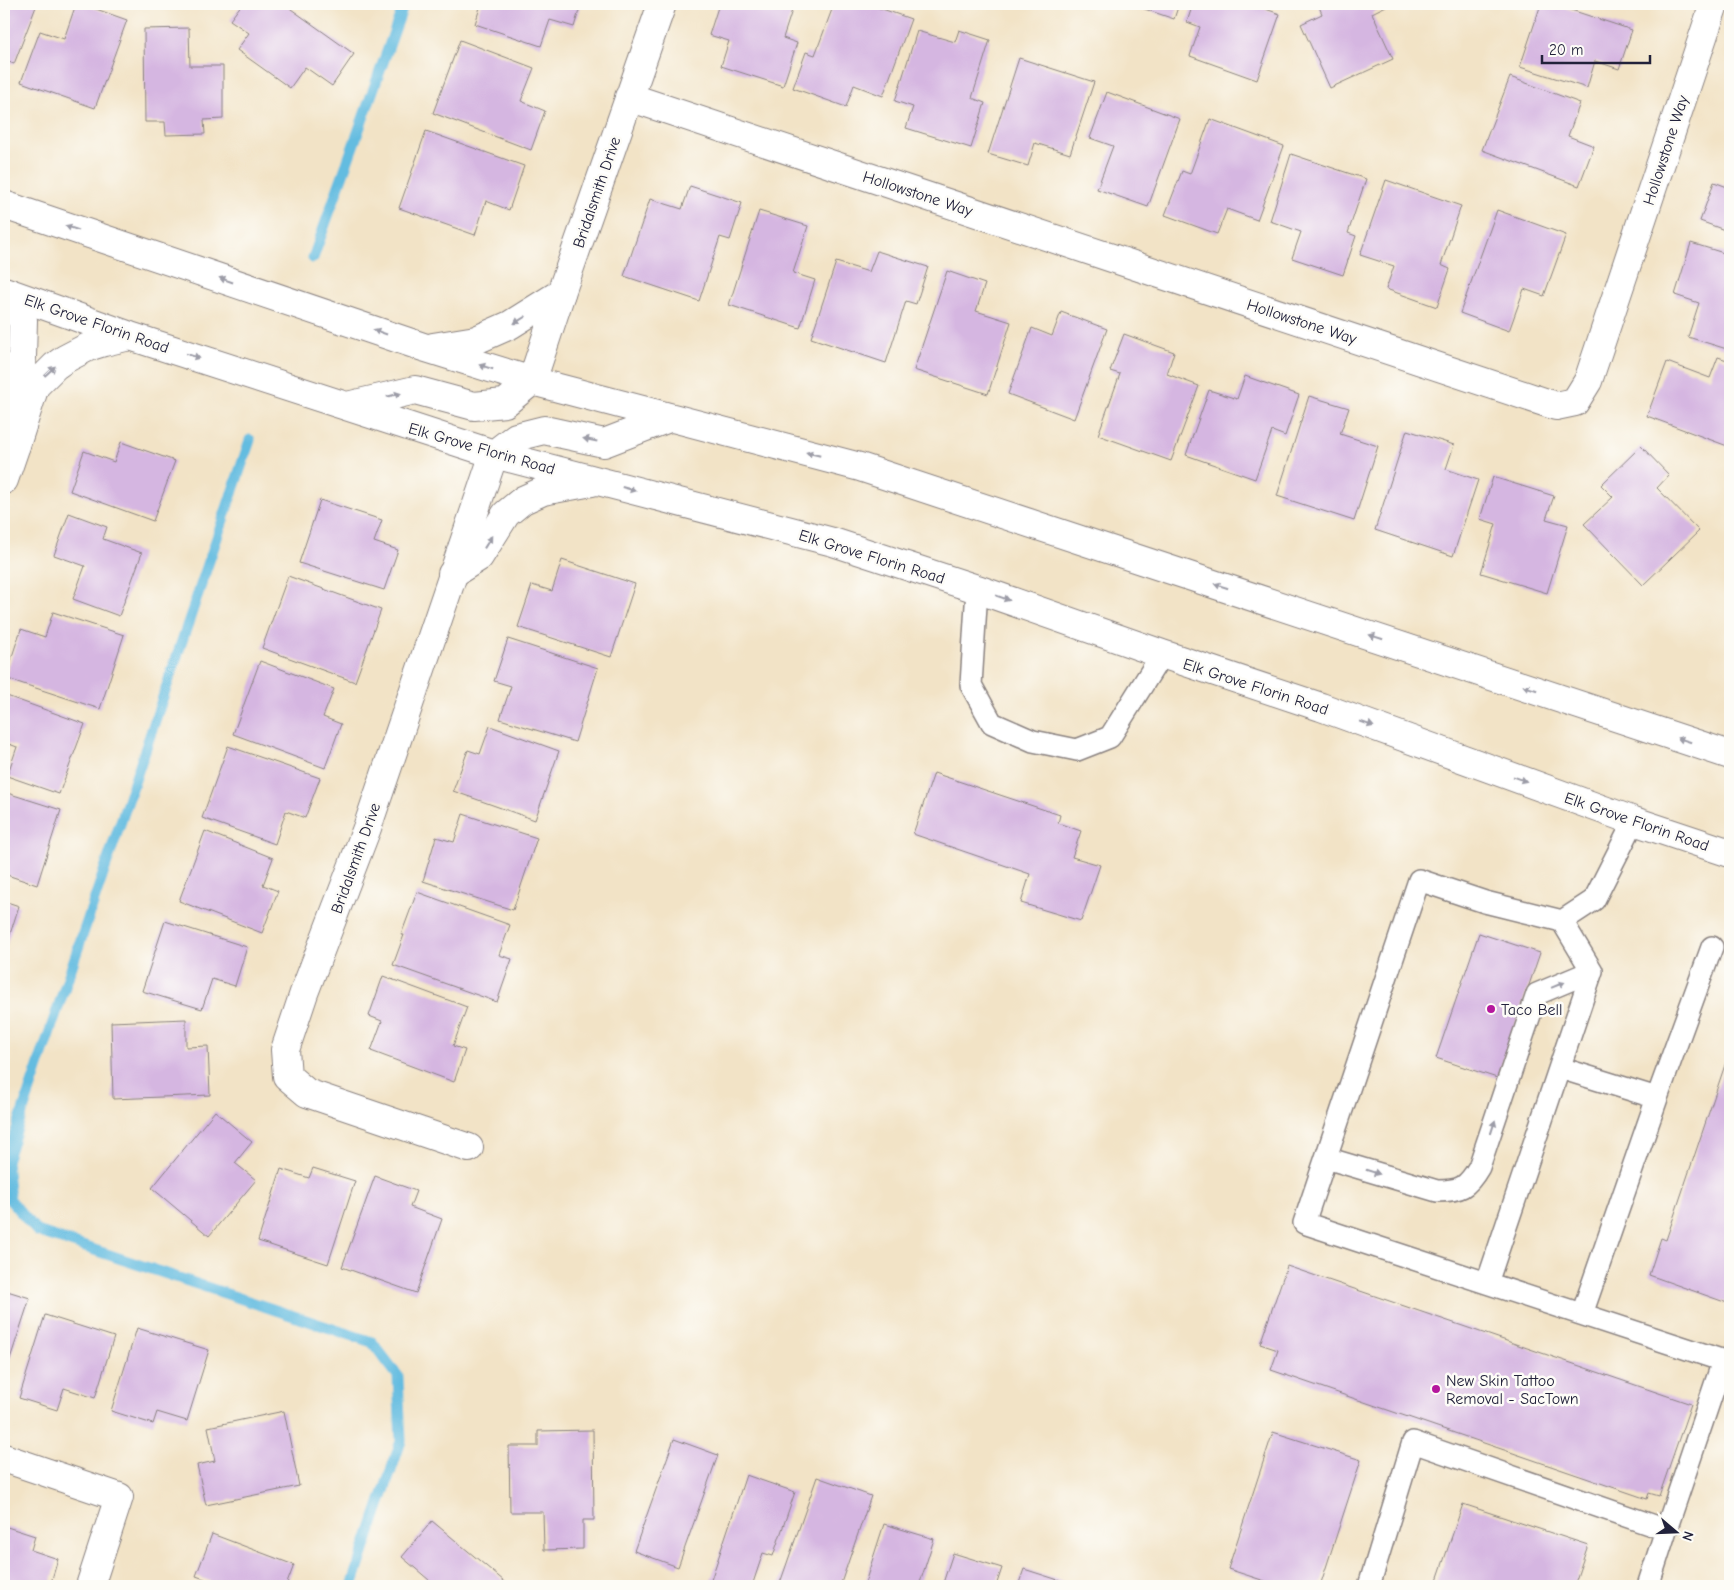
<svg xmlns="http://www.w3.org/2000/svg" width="1734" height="1590" viewBox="0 0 1734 1590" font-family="'Comic Neue',sans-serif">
<rect width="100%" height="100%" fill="#fdfcf7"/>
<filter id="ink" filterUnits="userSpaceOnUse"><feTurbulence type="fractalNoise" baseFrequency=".02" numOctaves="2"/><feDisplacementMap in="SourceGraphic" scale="10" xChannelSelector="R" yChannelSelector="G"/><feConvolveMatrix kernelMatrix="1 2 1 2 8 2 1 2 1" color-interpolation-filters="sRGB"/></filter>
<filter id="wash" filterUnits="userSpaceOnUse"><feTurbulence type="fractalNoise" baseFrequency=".0096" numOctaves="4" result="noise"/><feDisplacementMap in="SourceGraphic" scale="20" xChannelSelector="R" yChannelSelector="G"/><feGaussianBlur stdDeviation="1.12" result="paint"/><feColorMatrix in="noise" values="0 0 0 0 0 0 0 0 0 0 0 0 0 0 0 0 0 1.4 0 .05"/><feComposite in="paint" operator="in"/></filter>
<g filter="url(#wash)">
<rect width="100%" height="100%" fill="#f2e3c6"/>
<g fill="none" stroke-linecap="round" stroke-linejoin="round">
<!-- stream -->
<path stroke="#63bce0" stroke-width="11" d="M313 258 404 4
M250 440 6 1161 10 1200 37 1231 372 1342 398 1376 401 1441 352 1586"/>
</g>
<g id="blocks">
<!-- building -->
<path fill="#d5b6e1" d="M4 4H37L14 64 4 60Z
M76 4H82L127 20 95 108 21 82 40 31 64 39Z
M242 4H284L354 54 332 86 305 67 290 88 237 50 249 33 230 20Z
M481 4H581L574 27 550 20 541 46 475 24Z
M719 4H794L783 38 797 43 783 86 721 66 729 41 709 35Z
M834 4H868L911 19 883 96 854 85 846 107 793 88 806 52 815 55Z
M1130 4H1179L1174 19Z
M1193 4H1251L1280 14 1257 80 1190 56 1200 27 1187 22Z
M1318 4H1388V5L1372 13 1393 59 1330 88 1301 24 1322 14Z
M1541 4H1553L1632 30 1619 69 1595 61 1587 88 1520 67Z
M189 28 190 66H223V119L204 120 205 134 166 135 165 122H145L144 29Z
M959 30 990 40 972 98 985 103 971 148 906 128 913 107 895 101 917 31 955 42Z
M460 40 534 68 521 101 545 111 531 150 433 113Z
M1019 58 1094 82 1070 154 1035 143 1028 166 988 154Z
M1510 77 1580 103 1568 136 1594 146 1579 186 1482 150Z
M1107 92 1180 119 1148 207 1097 189 1113 146 1090 138Z
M1210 119 1284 146 1257 220 1227 209 1217 234 1165 215 1182 171 1190 174Z
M426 131 524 166 509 210 486 201 475 235 399 208Z
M1291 154 1366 179 1348 233 1356 236 1343 275 1292 258 1301 232 1270 221Z
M1386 180 1461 206 1441 265 1450 269 1437 307 1386 289 1394 266 1360 255Z
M1714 182 1730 188V232L1700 221Z
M690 186 742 203 730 240 720 237 699 301 624 276 650 199 682 209Z
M1497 210 1566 235 1544 296 1524 289 1509 331 1460 313Z
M759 211 808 226 793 273 815 280 800 328 729 305Z
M1691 243 1727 254 1724 266 1730 268V350L1688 337 1699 303 1675 295Z
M877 251 928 267 916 304 906 301 886 363 811 338 836 262 869 272Z
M947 271 985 284 976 311 1011 322 988 394 914 370Z
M1061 312 1107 329 1074 419 1008 394 1032 328 1052 336Z
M1124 334 1174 352 1167 374 1199 386 1171 461 1098 435 1120 374 1110 371Z
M1718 357 1730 361V447L1647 416 1667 362 1710 378Z
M1245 376 1299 395 1285 436 1272 431 1255 479 1186 455 1209 390 1237 399Z
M1309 396 1349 408 1340 434 1378 446 1354 521 1277 496Z
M1407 430 1454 445 1446 469 1478 480 1453 556 1375 530Z
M121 442 175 461 153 521 70 491 84 451 114 462Z
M1641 446 1669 475 1657 488 1699 531 1643 585 1584 524 1613 497 1601 485Z
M1493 477 1554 496 1546 519 1568 525 1547 593 1481 573 1496 524 1480 519Z
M320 500 382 520 374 542 398 550 384 590 299 563Z
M69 513 107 527 103 539 142 553 119 616 73 599 85 566 54 555Z
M562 560 635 584 611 657 518 627 532 585 552 591Z
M288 576 381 610 355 682 262 648Z
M53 612 124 635 100 709 5 678 21 629 45 637Z
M508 639 598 668 575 742 500 719 511 686 494 681Z
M260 661 334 689 323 717 341 724 325 768 233 734Z
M4 695 85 724 59 794 7 776 17 747 4 742Z
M490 726 559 751 535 820 453 791 468 750 480 754Z
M228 746 320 778 305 818 286 811 275 844 202 818Z
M934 773 1060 815 1058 823 1081 831 1072 857 1100 865 1081 921 1021 903 1030 874 913 834Z
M4 792 61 810 37 885 4 874Z
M463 814 537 838 513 910 423 881 436 837 454 842Z
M205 831 273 858 263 885 278 891 262 933 179 901Z
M417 892 510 925 499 955 512 959 497 1002 393 965 404 935H401Z
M4 901 19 906 4 953Z
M165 921 247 947 235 986 212 979 202 1009 142 991Z
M1479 933 1540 953 1497 1078 1436 1058Z
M383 976 467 1007 453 1046 465 1050 454 1082 371 1051 382 1021 369 1016Z
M186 1019V1047L208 1046 210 1095 113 1099 111 1022Z
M1730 1050V1304L1649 1275 1661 1238 1666 1240Z
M215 1111 252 1142 235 1163 256 1180 209 1236 152 1188Z
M313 1168 355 1181 328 1264 258 1241 281 1169 309 1178Z
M375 1176 416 1191 410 1207 442 1219 416 1293 342 1267Z
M1287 1266 1691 1404 1659 1496 1649 1493 1647 1499 1271 1370 1278 1350 1260 1344Z
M4 1290 30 1298 6 1371H4Z
M45 1315 114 1337 95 1398 64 1388 57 1410 19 1398Z
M137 1328 209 1350 187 1421 157 1412 153 1424 111 1411Z
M284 1411 299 1486 206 1505 197 1465 215 1461 208 1427Z
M593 1430 594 1520H583V1549L544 1550 543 1512H510L509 1446H538V1431Z
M1273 1432 1361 1460 1320 1586H1280L1228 1569Z
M674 1439 718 1455 678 1567 634 1551Z
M746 1475 795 1492 773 1556 763 1553 752 1586H709Z
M817 1477 871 1496 840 1586H779Z
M1463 1504 1588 1545 1574 1586H1435Z
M432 1521 510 1586H436L402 1557Z
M884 1524 934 1539 919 1586H864Z
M4 1526 35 1536 31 1550 58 1559 50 1586H4Z
M212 1534 294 1565 286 1586H209L210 1581 196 1576Z
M953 1553 1002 1568 996 1586H942Z
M1024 1569 1074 1585V1586H1018Z"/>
</g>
</g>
<g filter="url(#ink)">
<use href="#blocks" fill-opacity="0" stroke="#8a8280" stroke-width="1"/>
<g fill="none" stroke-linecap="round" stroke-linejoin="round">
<!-- lane casing -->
<g stroke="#8a8280" stroke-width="24">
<path id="lane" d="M977 589 971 685 992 723 1033 741 1077 750 1110 737 1162 654
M1634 821 1594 900 1562 921 1485 902 1419 880 1304 1223 1730 1363
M1560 1068 1657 1098 1582 1314
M1657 1098 1712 947
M1326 1158 1437 1191C1460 1191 1467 1188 1479 1167L1537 994 1592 971
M1487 1283 1592 971 1562 921
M1666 1530 1723 1361
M1369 1586 1413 1442 1666 1530 1648 1586"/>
</g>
<!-- street casing -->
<g stroke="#8a8280" stroke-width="30">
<path id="street" d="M629 97 1556 406 1575 402 1588 381 1714 4
M4 299 23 320 22 357 16 445 4 480
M532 381 561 293 662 4
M469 1148 307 1093 287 1076 285 1050 304 993 367 828 494 454
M4 1458 119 1497 90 1586"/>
</g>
<!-- primary casing -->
<g stroke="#8a8280" stroke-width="30">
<path id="primary" d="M4 205 426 348 532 381 860 467 1730 755
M4 291 130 336 494 454 833 542 977 589 1162 654 1321 707 1634 821 1730 853
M433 347 476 340 510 325 561 293
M347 406 415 390 474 406 505 403 532 381
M16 445 35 386 55 366 65 359 88 347 104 342 130 336
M494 454 516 437 544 430 604 443 669 418
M452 574 479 557 506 514 523 500 543 491 592 482"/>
</g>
<!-- lane -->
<use href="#lane" stroke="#fff" stroke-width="21"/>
<!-- street -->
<use href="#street" stroke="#fff" stroke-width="28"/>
<!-- primary -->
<use href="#primary" stroke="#fff" stroke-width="28"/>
</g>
<!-- one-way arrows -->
<defs><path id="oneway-solid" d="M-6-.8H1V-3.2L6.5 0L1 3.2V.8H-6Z" transform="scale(1.25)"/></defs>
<g fill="#9c9ca7">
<use href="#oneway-solid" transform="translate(72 228) rotate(-161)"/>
<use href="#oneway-solid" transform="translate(226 280) rotate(-161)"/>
<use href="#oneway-solid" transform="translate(520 320) rotate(148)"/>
<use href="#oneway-solid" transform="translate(380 332) rotate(-161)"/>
<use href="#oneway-solid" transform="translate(193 356) rotate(18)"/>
<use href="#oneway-solid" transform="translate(486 367) rotate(-163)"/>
<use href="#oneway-solid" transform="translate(50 371) rotate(-43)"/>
<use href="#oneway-solid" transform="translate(394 395) rotate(-13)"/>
<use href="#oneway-solid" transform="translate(590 440) rotate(-168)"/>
<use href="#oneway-solid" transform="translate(813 454) rotate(-166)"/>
<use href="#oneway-solid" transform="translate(629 489) rotate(15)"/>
<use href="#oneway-solid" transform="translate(488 542) rotate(-58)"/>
<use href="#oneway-solid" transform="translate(1221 586) rotate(-162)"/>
<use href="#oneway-solid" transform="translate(1003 598) rotate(19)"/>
<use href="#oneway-solid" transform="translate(1376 637) rotate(-162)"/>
<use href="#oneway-solid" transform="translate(1530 688) rotate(-162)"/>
<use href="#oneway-solid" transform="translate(1367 724) rotate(20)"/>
<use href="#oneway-solid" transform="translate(1684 740) rotate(-162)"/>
<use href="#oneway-solid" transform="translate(1520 779) rotate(20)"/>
<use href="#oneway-solid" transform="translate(1558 985) rotate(-22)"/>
<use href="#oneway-solid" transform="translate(1493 1127) rotate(-72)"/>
<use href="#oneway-solid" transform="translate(1373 1172) rotate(17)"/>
</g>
</g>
<!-- markers -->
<g fill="#b5179e" stroke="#fdfcf7" stroke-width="2">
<circle cx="1491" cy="1009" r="5"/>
<circle cx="1436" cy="1389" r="5"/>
</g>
<g text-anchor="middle" stroke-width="5" stroke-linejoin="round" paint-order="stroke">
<!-- street labels -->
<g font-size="16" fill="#22223b" stroke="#fdfcf7">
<text transform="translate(1665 150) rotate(-72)" y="6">Hollowstone Way</text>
<text transform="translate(596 192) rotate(-71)" y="6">Bridalsmith Drive</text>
<text transform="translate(918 193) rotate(18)" y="6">Hollowstone Way</text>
<text transform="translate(1302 321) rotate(18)" y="6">Hollowstone Way</text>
<text transform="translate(97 323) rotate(19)" y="6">Elk Grove Florin Road</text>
<text transform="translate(482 448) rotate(16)" y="6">Elk Grove Florin Road</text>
<text transform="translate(872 556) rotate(17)" y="6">Elk Grove Florin Road</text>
<text transform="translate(1256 686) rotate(18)" y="6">Elk Grove Florin Road</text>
<text transform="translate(1637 821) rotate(19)" y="6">Elk Grove Florin Road</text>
<text transform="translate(355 858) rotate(-70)" y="6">Bridalsmith Drive</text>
</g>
<!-- poi labels -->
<g font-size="16" fill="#22223b" stroke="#fdfcf7" text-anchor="start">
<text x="1501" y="1015">Taco Bell</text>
<text x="1446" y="1386">New Skin Tattoo<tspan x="1446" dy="18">Removal - SacTown</tspan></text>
</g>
</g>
<!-- margin -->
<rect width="1734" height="1590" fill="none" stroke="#fdfcf7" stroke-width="20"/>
<!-- north arrow -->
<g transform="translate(1676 1532) rotate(109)" stroke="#fdfcf7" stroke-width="4" paint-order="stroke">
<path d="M0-4L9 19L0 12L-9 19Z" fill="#22223b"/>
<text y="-8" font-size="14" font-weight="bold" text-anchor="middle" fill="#22223b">N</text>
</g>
<!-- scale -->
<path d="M1542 55v8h108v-8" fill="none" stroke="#22223b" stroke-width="2.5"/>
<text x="1549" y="55" font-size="15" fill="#22223b" stroke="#fdfcf7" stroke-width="4" paint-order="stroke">20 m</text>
</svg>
